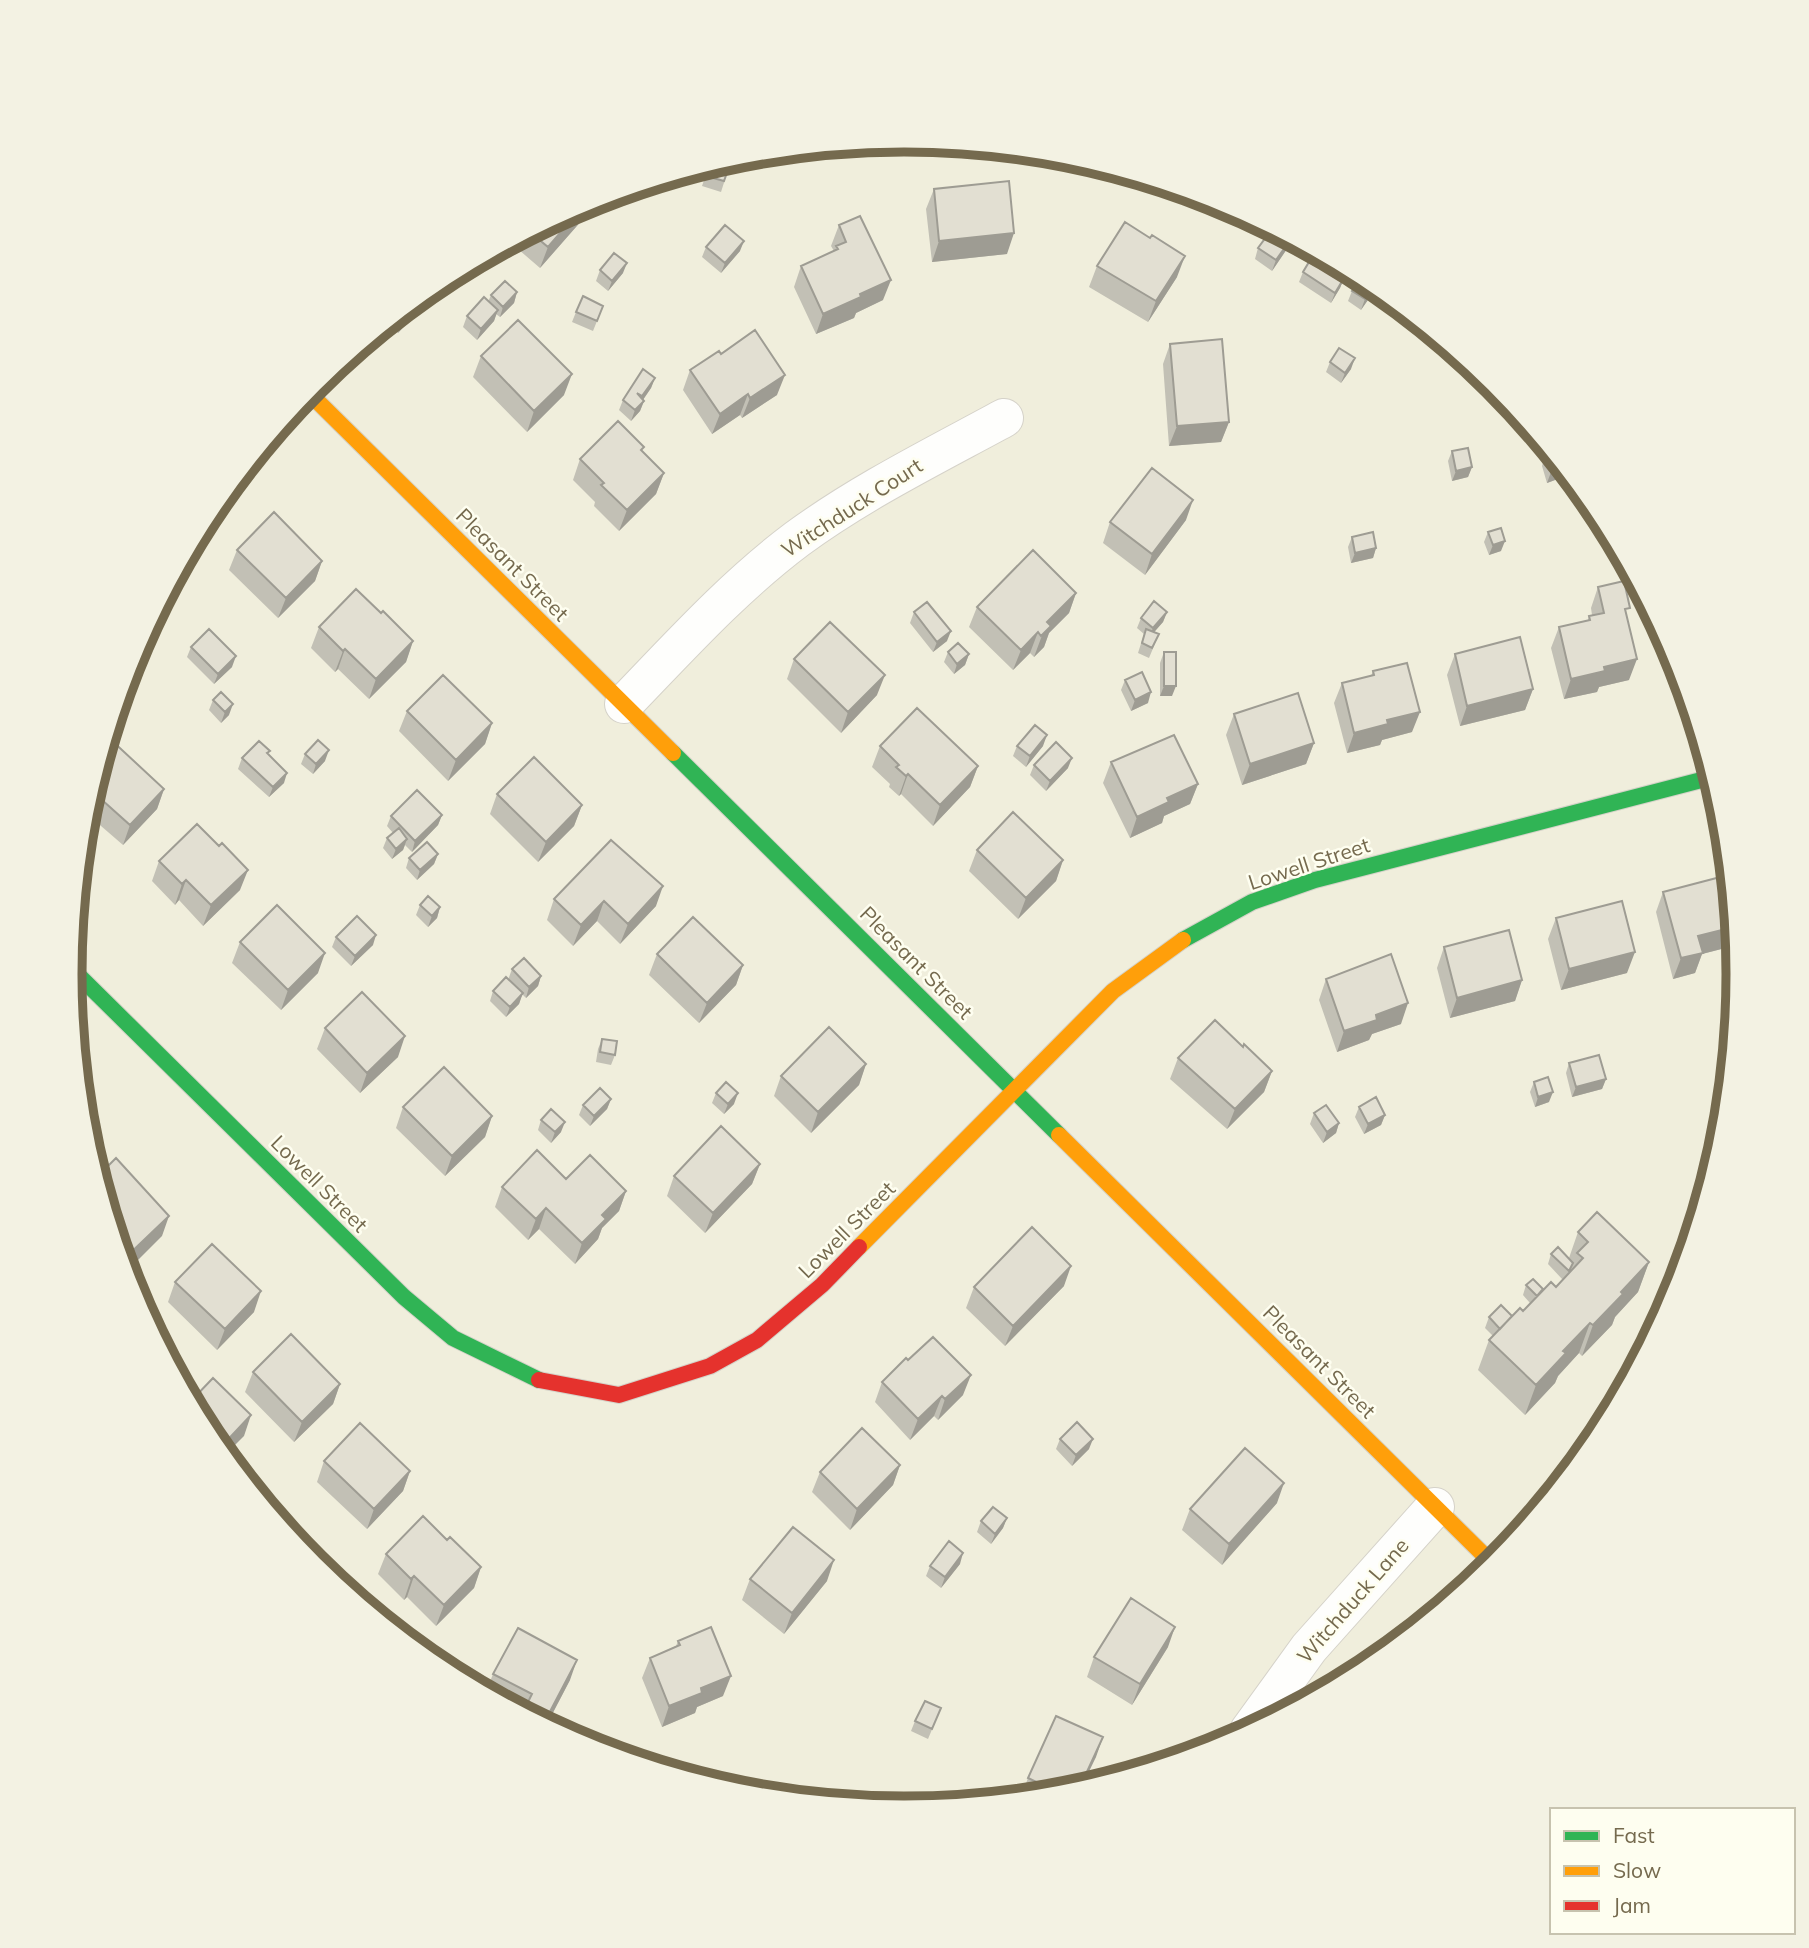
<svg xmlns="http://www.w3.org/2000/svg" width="1809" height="1948" viewBox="0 0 1809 1948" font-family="Mulish,sans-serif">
<rect width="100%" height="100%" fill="#f7f7ee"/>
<!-- residential -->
<path fill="#f0eedc" d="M72 974a832 832 0 1 1 1664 0a832 832 0 1 1-1664 0Z"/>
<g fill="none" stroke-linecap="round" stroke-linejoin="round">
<!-- street casing -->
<g stroke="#d5d2c9" stroke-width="40">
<path id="street" d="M624 704C679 647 733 587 797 539 861 492 934 456 1004 418
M1249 1731 1309 1648 1435 1507"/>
</g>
<!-- fast casing -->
<g stroke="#d4d2c8" stroke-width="18">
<path id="fast" d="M673 753 1059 1135
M1183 940 1252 902 1315 880 1713 777
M71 968 404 1297 453 1338 539 1380"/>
</g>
<!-- slow casing -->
<g stroke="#d4d2c8" stroke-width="18">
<path id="slow" d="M308 392 673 753
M1059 1135 1494 1565
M859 1247 1113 991 1183 940"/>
</g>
<!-- jam casing -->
<g stroke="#d4d2c8" stroke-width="18">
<path id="jam" d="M539 1380 619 1395 710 1366 757 1340 822 1285 859 1247"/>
</g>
<!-- street -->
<use href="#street" stroke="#fefefc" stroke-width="38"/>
<!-- fast -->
<use href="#fast" stroke="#30b455" stroke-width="16"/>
<!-- slow -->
<use href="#slow" stroke="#ff9f0a" stroke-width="16"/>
<!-- jam -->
<use href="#jam" stroke="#e5322d" stroke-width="16"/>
</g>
<!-- wall -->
<path fill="#c2c0b5" d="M709 166 729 167 721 192 702 186Z
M1127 174 1150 181 1146 187 1126 176Z
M934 189 1007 254 932 262 926 209Z
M593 201 590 211 540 268 511 243 586 203Z
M839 225 883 300 856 313 854 318 816 334 794 287 801 266 834 251 831 246Z
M1150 238 1177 277 1148 322 1089 287 1097 266Z
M1293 240 1272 271 1255 259 1258 248Z
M706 247 740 251 721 273 702 257Z
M600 270 623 273 608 291 596 281Z
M1303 272 1344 278 1340 288 1331 303 1299 282Z
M446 277 444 282 398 333 388 324 441 280Z
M1368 280 1376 286 1361 310 1348 301 1352 291Z
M517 292 514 303 500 317 496 314 494 321 477 340 463 327 467 316 488 302 491 295Z
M603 306 593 331 572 322 576 312Z
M1170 344 1229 422 1221 442 1169 446 1163 364Z
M1454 351 1475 368 1471 376 1449 364Z
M721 354 777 395 742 418 740 415 712 434 683 390 690 370Z
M481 356 564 395 527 432 473 377Z
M1330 362 1351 369 1341 383 1326 372Z
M655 378 651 388 643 400 644 401 640 411 631 421 619 410 623 400Z
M642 451 664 473 656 494 619 531 594 506 595 502 573 480 580 459Z
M1452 451 1472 467 1468 477 1452 481 1448 461Z
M1552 454 1566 470 1563 477 1547 483 1542 466 1545 456Z
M1186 520 1145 575 1103 543 1110 522Z
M1488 532 1501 551 1489 555 1484 542Z
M1352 537 1376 548 1373 558 1351 563 1348 547Z
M237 550 322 561 315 581 278 618 229 570Z
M1598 587 1627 616 1629 680 1599 687 1597 692 1564 699 1551 648 1559 627 1588 620 1589 616 1592 615 1591 608Z
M1076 593 1069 613 1049 633 1044 647 1034 657 1030 653 1013 670 969 627 977 607Z
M914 612 947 641 933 652 910 623Z
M1167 612 1163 622 1154 632 1159 634 1149 658 1138 653 1144 634 1137 628 1141 618Z
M381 613 413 641 406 662 369 699 338 669 335 672 311 648 319 627Z
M1668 640 1676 655 1680 670 1675 671Z
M191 647 232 667 214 684 187 657Z
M948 652 969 654 965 665 954 674 944 662Z
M1164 652 1172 696H1160V663Z
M1455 654 1533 689 1525 710 1460 726 1447 675Z
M794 659 877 695 841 733 787 679Z
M1373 671 1412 732 1382 740 1380 745 1347 753 1334 703 1342 683 1371 676Z
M1125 680 1148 703 1131 711 1121 690Z
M213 700 229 715 221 723 209 710Z
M407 711 492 723 485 744 448 781 399 731Z
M1234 714 1314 743 1306 764 1242 785 1226 735Z
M108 737 164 789 157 809 123 845 86 813Z
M880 746 978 766 970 787 933 826 901 794 899 796 889 787 890 784 872 767Z
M1017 746H1043L1026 767 1013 756Z
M269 754 284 783 269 797 238 769 242 758Z
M305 754 325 761 313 774 301 764Z
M1111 762 1198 784 1190 804 1164 816 1162 823 1130 838 1103 783Z
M1034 765 1068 768 1046 791 1030 775Z
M497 794 582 805 574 826 538 862 490 814Z
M442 815 438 825 412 852 405 845 403 850 392 859 383 848 387 838 393 833 387 826 391 816Z
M611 840 656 906 620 944 597 921 573 946 547 920 554 899Z
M977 850 1063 860 1056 881 1018 919 969 871Z
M438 854 434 864 417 880 406 868 409 858Z
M159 861 240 890 203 926 179 900 175 905 152 881Z
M1663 892 1733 946 1702 954 1695 973 1673 979 1656 912Z
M420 905 440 907 437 918 428 927 416 915Z
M1556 918 1627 973 1561 990 1548 939Z
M336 937 373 945 351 966 332 947Z
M240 942 318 973 281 1010 232 963Z
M1444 947 1522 980 1515 1001 1450 1018 1437 968Z
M657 954 743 965 736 985 699 1023 649 975Z
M512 969 541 976 538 986 526 998 522 994 519 1004 506 1017 490 1001 493 991 508 980Z
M1326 979 1401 1024 1372 1034 1369 1040 1337 1052 1319 1000Z
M325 1028 398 1057 360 1093 317 1049Z
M602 1039 615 1055 611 1065 596 1062 598 1049Z
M1178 1058 1272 1071 1264 1092 1227 1129 1170 1079Z
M1569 1063 1606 1079 1602 1089 1572 1097 1566 1073Z
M866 1064 859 1085 811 1133 774 1096 781 1076Z
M1534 1082 1549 1102 1535 1107 1530 1092Z
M716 1093 734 1104 724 1114 712 1103Z
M611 1099 607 1109 590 1126 579 1115 583 1105Z
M403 1107 492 1116 485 1137 445 1176 396 1128Z
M1359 1107 1385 1115 1381 1125 1364 1134 1355 1117Z
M1314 1113 1339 1123 1336 1133 1323 1143 1310 1124Z
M541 1120 561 1132 551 1143 538 1130Z
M760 1164 752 1184 705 1233 667 1196 674 1176Z
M566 1179 626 1191 619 1211 602 1228 598 1239 575 1264 539 1229 528 1240 495 1207 502 1187Z
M1578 1232 1649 1262 1638 1292 1615 1317 1612 1325 1582 1356 1579 1353 1558 1376 1555 1383 1525 1415 1478 1370 1489 1340 1493 1336 1485 1328 1489 1317 1512 1316 1523 1311 1530 1303 1523 1295 1526 1285 1543 1289 1556 1287 1563 1280 1548 1264 1551 1254 1569 1258Z
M175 1282 254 1312 217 1350 168 1302Z
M1064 1286 1005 1346 966 1308 974 1287Z
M908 1360 963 1395 938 1420 934 1416 910 1440 875 1402 882 1382Z
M253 1372 340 1384 333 1404 294 1442 245 1392Z
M1060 1439 1089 1449 1072 1466 1056 1449Z
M324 1461 410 1471 403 1491 367 1529 317 1482Z
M900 1465 893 1485 850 1530 812 1492 820 1472Z
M1277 1503 1222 1565 1182 1530 1190 1509Z
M1007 1518 1003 1528 991 1544 977 1532 981 1521Z
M447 1540 481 1567 474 1588 436 1626 407 1597 404 1600 378 1574 386 1554Z
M960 1564 941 1588 926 1576 930 1566Z
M750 1579 827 1581 784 1634 742 1600Z
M678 1641 723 1696 697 1707 695 1713 662 1727 642 1678 650 1658 676 1646Z
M1168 1647 1132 1705 1087 1677 1094 1657Z
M493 1674 570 1680 547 1724 486 1692Z
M941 1708 928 1739 911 1731 915 1721Z
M1096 1757 1067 1793 1021 1797 1028 1778Z"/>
<!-- shaded-wall -->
<path fill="#9e9c93" d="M593 201 590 211 540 268 548 247 586 203Z
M1014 233 1007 254 932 262 939 241Z
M1291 239 1293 240 1272 271 1276 260Z
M744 241 740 251 721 273 725 263Z
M1185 256 1177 277 1148 322 1156 301Z
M627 263 623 273 608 291 612 281Z
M446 277 444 282 398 333 405 312 415 301Z
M1344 278 1340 288 1331 303 1335 293Z
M891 280 883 300 856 313 854 318 816 334 823 314 860 294Z
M1375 285 1376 286 1375 290 1361 310 1365 299Z
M517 292 514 303 500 317 503 307Z
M498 310 494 321 477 340 481 329Z
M1355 358 1351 369 1341 383 1345 373Z
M572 374 564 395 527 432 534 411Z
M785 375 777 395 742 418 750 398Z
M655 378 651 388 638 407 642 396Z
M748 394 740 415 712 434 720 414Z
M644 401 640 411 631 421 635 410Z
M1229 422 1221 442 1169 446 1177 426Z
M1472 467 1468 477 1452 481 1456 471Z
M1563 468 1566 470 1563 477 1547 483 1551 472Z
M245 472 238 492 200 530 211 510 229 488Z
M664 473 656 494 619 531 627 510Z
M1193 500 1186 520 1145 575 1152 554Z
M1505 541 1501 551 1489 555 1493 545Z
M1376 548 1373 558 1351 563 1355 553Z
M322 561 315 581 278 618 286 598Z
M1076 593 1069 613 1049 633 1044 647 1034 657 1047 622Z
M1167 612 1163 622 1149 638 1153 628Z
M951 631 947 641 933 652 937 642Z
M1038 632 1030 653 1013 670 1021 650Z
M413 641 406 662 369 699 376 679Z
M345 649 338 669 335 672 343 651Z
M969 654 965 665 954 674 957 664Z
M236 656 232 667 214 684 218 674Z
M1637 659 1629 680 1599 687 1597 692 1564 699 1571 679 1604 667Z
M1678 663 1680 670 1675 671Z
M885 675 877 695 841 733 848 712Z
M1164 686H1176L1172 696H1160Z
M1533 689 1525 710 1460 726 1467 706Z
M1151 692 1148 703 1131 711 1135 700Z
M233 704 229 715 221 723 225 712Z
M1420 712 1412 732 1382 740 1380 745 1347 753 1354 733 1387 720Z
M492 723 485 744 448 781 456 760Z
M1047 735 1043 746 1026 767 1030 756Z
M1314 743 1306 764 1242 785 1250 764Z
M329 750 325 761 313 774 316 764Z
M1072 758 1068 768 1046 791 1050 781Z
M978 766 970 787 933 826 940 805Z
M287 773 284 783 269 797 273 787Z
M908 774 901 794 899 796 906 776Z
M1198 784 1190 804 1164 816 1162 823 1130 838 1137 817 1167 798Z
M164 789 157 809 123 845 130 825Z
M582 805 574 826 538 862 546 842Z
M442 815 438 825 412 852 415 841Z
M407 839 403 850 392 859 396 849Z
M438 854 434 864 417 880 420 870Z
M1063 860 1056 881 1018 919 1026 898Z
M248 870 240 890 203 926 211 905Z
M186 880 179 900 175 905 182 884Z
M663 886 656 906 620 944 628 924Z
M604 901 597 921 573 946 581 925Z
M440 907 437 918 428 927 432 916Z
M1734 927 1736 940 1733 946 1702 954 1695 973 1673 979 1681 958 1698 936Z
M376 935 373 945 351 966 355 956Z
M1635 952 1627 973 1561 990 1569 969Z
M325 953 318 973 281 1010 288 990Z
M743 965 736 985 699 1023 707 1003Z
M541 976 538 986 526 998 529 987Z
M1522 980 1515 1001 1450 1018 1457 998Z
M523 993 519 1004 506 1017 510 1007Z
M1408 1003 1401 1024 1372 1034 1369 1040 1337 1052 1344 1031 1376 1015Z
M405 1036 398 1057 360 1093 367 1073Z
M866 1064 859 1085 811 1133 818 1112Z
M1272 1071 1264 1092 1227 1129 1235 1109Z
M1606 1079 1602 1089 1572 1097 1576 1087Z
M1553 1092 1549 1102 1535 1107 1538 1097Z
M738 1093 734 1104 724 1114 728 1104Z
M611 1099 607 1109 590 1126 594 1116Z
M1385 1115 1381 1125 1364 1134 1368 1124Z
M492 1116 485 1137 445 1176 452 1156Z
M565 1122 561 1132 551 1143 555 1132Z
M1339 1123 1336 1133 1323 1143 1327 1132Z
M760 1164 752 1184 705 1233 713 1213Z
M626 1191 619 1211 602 1228 598 1239 575 1264 582 1243 602 1215Z
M546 1208 539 1229 528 1240 536 1219Z
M169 1216 162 1236 127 1271 123 1260Z
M1649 1262 1638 1292 1615 1317 1612 1325 1582 1356 1593 1325 1621 1292Z
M1071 1266 1064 1286 1005 1346 1013 1326Z
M261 1291 254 1312 217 1350 225 1329Z
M162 1321 157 1337 153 1330Z
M1590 1323 1579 1353 1558 1376 1555 1383 1525 1415 1536 1385 1563 1351Z
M971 1375 963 1395 938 1420 945 1399Z
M340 1384 333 1404 294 1442 302 1422Z
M942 1396 934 1416 910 1440 918 1419Z
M251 1415 244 1436 225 1455 220 1448Z
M1093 1439 1089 1449 1072 1466 1076 1455Z
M900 1465 893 1485 850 1530 857 1509Z
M410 1471 403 1491 367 1529 374 1509Z
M1284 1483 1277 1503 1222 1565 1229 1544Z
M1007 1518 1003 1528 991 1544 995 1534Z
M963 1553 960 1564 941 1588 945 1577Z
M834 1560 827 1581 784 1634 792 1613Z
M481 1567 474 1588 436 1626 444 1605Z
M414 1576 407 1597 404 1600 411 1579Z
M1175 1627 1168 1647 1132 1705 1140 1684Z
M577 1660 570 1680 547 1724 544 1723Z
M731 1676 723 1696 697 1707 695 1713 662 1727 669 1706 701 1688Z
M1103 1737 1096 1757 1081 1788 1079 1789Z"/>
<!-- building -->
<path fill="#e2dfd2" stroke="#9e9c93" stroke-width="2" d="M717 163 729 167 724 181 706 176 709 165Z
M1009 181 1014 233 939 241 934 189Z
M586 203 548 247 530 232Z
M860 216 891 280 860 294 861 297 823 314 801 266 838 249 836 246 846 242 839 225Z
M1125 222 1150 238 1152 235 1185 256 1156 301 1097 266Z
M725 225 744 241 725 263 706 247Z
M1272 229 1291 239 1276 260 1258 248Z
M614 253 627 263 612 281 600 270Z
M1312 257 1344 278 1335 293 1303 272Z
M1362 277 1375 285 1365 299 1352 291Z
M505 281 517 292 503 307 491 295Z
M583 296 603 306 597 321 576 312Z
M484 297 498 310 481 329 467 316Z
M518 320 572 374 534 411 481 356Z
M755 330 785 375 750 398 748 394 720 414 690 370 719 351 721 354Z
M1222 339 1229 422 1177 426 1170 344Z
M1339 348 1355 358 1345 373 1330 362Z
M1454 351 1466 361 1453 354Z
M643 369 655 378 642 396 637 393 644 401 635 410 623 400Z
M618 421 644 447 641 450 664 473 627 510 601 485 604 483 580 459Z
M1468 448 1472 467 1456 471 1452 451Z
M1552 454 1563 468 1551 472 1545 456Z
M1152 468 1193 500 1152 554 1110 522Z
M244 470 245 472 229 488Z
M274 512 322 561 286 598 237 550Z
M1501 528 1505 541 1493 545 1488 532Z
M1373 532 1376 548 1355 553 1352 537Z
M1033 550 1076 593 1047 622 1051 626 1041 636 1038 632 1021 650 977 607Z
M1624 581 1630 608 1625 609 1637 659 1604 667 1605 671 1571 679 1559 627 1590 620 1589 616 1604 613 1598 587Z
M356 589 381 613 383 611 413 641 376 679 345 649 343 651 319 627Z
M1154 601 1167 612 1153 628 1141 618Z
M927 602 951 631 937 642 914 612Z
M830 622 885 675 848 712 794 659Z
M209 629 236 656 218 674 191 647Z
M1146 629 1159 634 1152 648 1142 643Z
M1520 637 1533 689 1467 706 1455 654Z
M958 643 969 654 957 664 948 652Z
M1164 652H1176V686H1164Z
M1407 663 1420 712 1387 720 1388 724 1354 733 1342 683 1374 675 1373 671Z
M1142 672 1151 692 1135 700 1125 680Z
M443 675 492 723 456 760 407 711Z
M221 692 233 704 225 712 213 700Z
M1298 693 1314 743 1250 764 1234 714Z
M917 708 978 766 940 805 908 774 906 776 896 767 899 765 880 746Z
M1035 725 1047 735 1030 756 1017 746Z
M1174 735 1198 784 1167 798 1169 802 1137 817 1111 762Z
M108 737 164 789 130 825 92 791Z
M318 740 329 750 316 764 305 754Z
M259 741 270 751 267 753 287 773 273 787 242 758Z
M1056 742 1072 758 1050 781 1034 765Z
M534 757 582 805 546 842 497 794Z
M417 790 442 815 415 841 391 816Z
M1013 812 1063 860 1026 898 977 850Z
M197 824 219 846 222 843 248 870 211 905 186 880 182 884 159 861Z
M399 828 407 839 396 849 387 838Z
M611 840 663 886 628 924 604 901 581 925 554 899Z
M427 842 438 854 420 870 409 858Z
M1728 875 1730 882 1734 927 1698 936 1703 953 1681 958 1663 892Z
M428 896 440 907 432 916 420 905Z
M1622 901 1635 952 1569 969 1556 918Z
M277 905 325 953 288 990 240 942Z
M357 916 376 935 355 956 336 937Z
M693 917 743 965 707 1003 657 954Z
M1509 930 1522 980 1457 998 1444 947Z
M1391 954 1408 1003 1376 1015 1377 1020 1344 1031 1326 979Z
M524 958 541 976 529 987 512 969Z
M506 977 523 993 510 1007 493 991Z
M362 992 405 1036 367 1073 325 1028Z
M1215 1020 1243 1047 1244 1044 1272 1071 1235 1109 1178 1058Z
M829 1027 866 1064 818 1112 781 1076Z
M602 1039 617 1041 615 1055 600 1052Z
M1599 1055 1606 1079 1576 1087 1569 1063Z
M444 1067 492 1116 452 1156 403 1107Z
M1548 1077 1553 1092 1538 1097 1534 1082Z
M726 1082 738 1093 728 1104 716 1093Z
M600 1088 611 1099 594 1116 583 1105Z
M1376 1097 1385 1115 1368 1124 1359 1107Z
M1326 1105 1339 1123 1327 1132 1314 1113Z
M551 1109 565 1122 555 1132 541 1120Z
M721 1126 760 1164 713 1213 674 1176Z
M537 1150 566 1179 590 1155 626 1191 602 1215 606 1219 582 1243 546 1208 536 1219 502 1187Z
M116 1158 169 1216 123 1260 98 1176Z
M1597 1212 1649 1262 1621 1292 1623 1294 1593 1325 1590 1323 1563 1351 1566 1353 1536 1385 1489 1340 1520 1308 1523 1311 1551 1282 1556 1287 1583 1258 1577 1253 1588 1242 1578 1232Z
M1032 1227 1071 1266 1013 1326 974 1287Z
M212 1244 261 1291 225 1329 175 1282Z
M1558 1247 1573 1263 1569 1271 1551 1254Z
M1533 1279 1543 1289 1537 1296 1526 1285Z
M133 1293 162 1321 153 1330Z
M1501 1305 1512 1316 1500 1329 1489 1317Z
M291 1334 340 1384 302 1422 253 1372Z
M933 1337 971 1375 945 1399 942 1396 918 1419 882 1382 906 1358 908 1360Z
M213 1378 251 1415 220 1448 210 1437 191 1401Z
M1077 1422 1093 1439 1076 1455 1060 1439Z
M360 1423 410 1471 374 1509 324 1461Z
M862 1428 900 1465 857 1509 820 1472Z
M1245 1448 1284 1483 1229 1544 1190 1509Z
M993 1507 1007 1518 995 1534 981 1521Z
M423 1516 447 1540 450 1537 481 1567 444 1605 414 1576 411 1579 386 1554Z
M793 1527 834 1560 792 1613 750 1579Z
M949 1541 963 1553 945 1577 930 1566Z
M1131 1598 1175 1627 1140 1684 1094 1657Z
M711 1627 731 1676 701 1688 702 1693 669 1706 650 1658 680 1645 678 1641Z
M518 1628 577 1660 544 1723 523 1712 532 1694 493 1674Z
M925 1701 941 1708 932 1729 915 1721Z
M1056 1716 1103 1737 1079 1789 1067 1793H1060L1028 1778Z
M780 1789 789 1797 775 1796Z"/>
<g text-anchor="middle" stroke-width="5" stroke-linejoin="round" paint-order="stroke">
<!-- street labels -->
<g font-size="21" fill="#756a4e" stroke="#fefef0">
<text transform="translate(852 508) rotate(-33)" y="7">Witchduck Court</text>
<text transform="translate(512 565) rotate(45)" y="7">Pleasant Street</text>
<text transform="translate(1309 864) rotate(-18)" y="7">Lowell Street</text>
<text transform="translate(916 963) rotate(45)" y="7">Pleasant Street</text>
<text transform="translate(319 1184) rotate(45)" y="7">Lowell Street</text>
<text transform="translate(847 1230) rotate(-45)" y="7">Lowell Street</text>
<text transform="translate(1319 1362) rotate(45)" y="7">Pleasant Street</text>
<text transform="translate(1353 1601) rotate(-49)" y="7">Witchduck Lane</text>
</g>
</g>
<!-- crop -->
<path d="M0 0H1809V1948H0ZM82 974a822 822 0 1 1 1644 0a822 822 0 1 1-1644 0Z" fill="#f3f2e3" fill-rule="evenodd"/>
<path fill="none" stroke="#756a4e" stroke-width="9" d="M82 974a822 822 0 1 1 1644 0a822 822 0 1 1-1644 0Z"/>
<!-- legend -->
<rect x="1550" y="1808" width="245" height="126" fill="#fefef0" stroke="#c7c3af" stroke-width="2"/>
<rect x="1564" y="1831" width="35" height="10" fill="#30b455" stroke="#c7c3af" stroke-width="2"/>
<text x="1613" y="1843" font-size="21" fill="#756a4e">Fast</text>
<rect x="1564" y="1866" width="35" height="10" fill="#ff9f0a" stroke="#c7c3af" stroke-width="2"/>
<text x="1613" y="1878" font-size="21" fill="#756a4e">Slow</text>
<rect x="1564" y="1901" width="35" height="10" fill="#e5322d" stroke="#c7c3af" stroke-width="2"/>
<text x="1613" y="1913" font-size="21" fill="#756a4e">Jam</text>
</svg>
